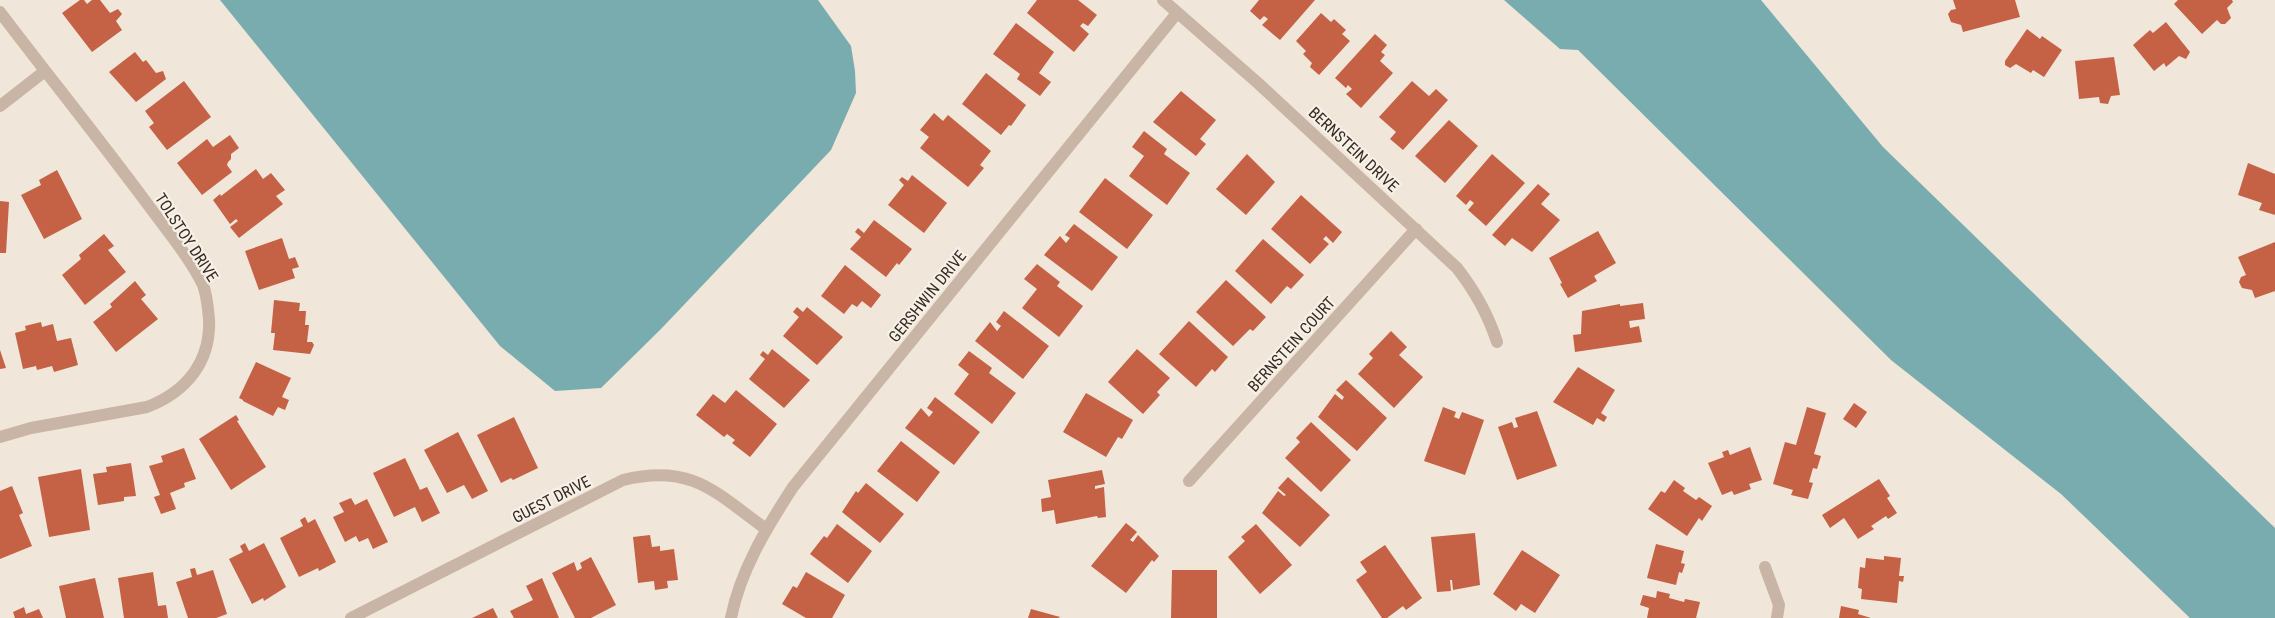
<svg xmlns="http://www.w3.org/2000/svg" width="2275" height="618" viewBox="0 0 2275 618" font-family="'Roboto Condensed',sans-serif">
<rect width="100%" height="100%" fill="#f1e6da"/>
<!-- water -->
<path fill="#79acae" d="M220 0H818L851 46 855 71 856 93 831 150 661 329 601 388 555 391 500 346Z
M1504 0H1761L1883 147 2275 528V618H2190L2061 494 1891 360 1578 50 1560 49Z"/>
<!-- building -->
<path fill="#c56144" d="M80 0H84L87 4 92 0H100L110 13 118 9 122 14 116 21 122 30 92 52 62 13Z
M1037 0H1078L1097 15 1088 26 1083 23 1080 26 1089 34 1074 52 1027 13Z
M1259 0H1315L1280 40 1262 25 1268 19 1264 16 1260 20 1250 11Z
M1953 0H2015L2020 17 1963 32 1961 25 1951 22 1948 14 1951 10 1956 9Z
M2178 0H2232L2233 2 2227 8 2231 18 2225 24H2221L2217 20 2202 34 2174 4Z
M1321 13 1331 22 1334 19 1346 30 1342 34 1350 41 1319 75 1310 67 1312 63 1303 54 1306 51 1296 41Z
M2166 22 2190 52 2186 59 2179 56 2166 67 2164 63 2154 71 2133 45 2150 30 2153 33Z
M1016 23 1054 52 1039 73 1051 82 1040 96 1017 79 1020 74 993 54Z
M2027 29 2040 39 2042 36 2062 50 2044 77 2033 70 2031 73 2016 64 2010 68 2005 65V61Z
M1375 34 1387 45 1381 52 1385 55 1380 61 1393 73 1361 108 1346 94 1352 89 1348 85 1346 88 1335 78Z
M135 52 143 62 146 60 156 73 163 71 166 79 136 102 109 72Z
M2114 57 2120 95 2111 96 2108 104 2100 103 2099 97 2079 99 2075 61Z
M986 73 1026 105 1011 126 1009 125 1001 135 962 104Z
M184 81 211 117 167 150 149 127 154 123 145 111Z
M1412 81 1429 96 1436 89 1448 100 1403 150 1390 139 1396 132 1379 117Z
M1181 91 1216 120 1200 139 1206 144 1196 156 1153 122Z
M934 113 943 121 948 115 991 151 980 165 984 168 968 187 920 148 929 137 920 130Z
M1449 120 1478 146 1445 183 1415 156Z
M1144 131 1167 149 1164 154 1190 173 1167 205 1129 176 1144 156 1132 147Z
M230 135 239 148 231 154V159L228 162 227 165 232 172 202 195 177 163 207 139 213 147Z
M1247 154 1275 182 1246 215 1216 189Z
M1492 154 1525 183 1486 226 1468 210 1474 203 1470 200 1466 205 1456 196Z
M2248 163 2275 174V215L2259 210 2262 203 2238 195Z
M256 169 263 179 271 173 285 190 276 196 283 204 239 238 230 227 238 221 236 219 230 224 213 200 220 194 221 196Z
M57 170 82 219 44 239 21 195 41 185 39 180Z
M912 175 947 203 924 233 888 205 904 185 899 180 902 177 908 181Z
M1105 178 1153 215 1127 249 1079 212Z
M1538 184 1550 194 1541 204 1560 220 1532 252 1512 238 1505 246 1492 235Z
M1301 195 1342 232 1333 243 1326 236 1323 239 1329 244 1310 264 1271 229Z
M0 201 9 202 6 253H0Z
M874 220 912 249 899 265 897 263 886 277 850 249 861 237 855 232 858 228 864 233Z
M1074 224 1118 257 1092 291 1044 255 1060 236 1066 243 1070 238 1065 235Z
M1598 231 1616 263 1594 276 1597 281 1568 298 1560 284 1562 283 1549 258Z
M104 234 114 246 108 250 126 272 85 305 62 275 81 259 79 255Z
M282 238 289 259 295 257 299 267 292 269 295 278 259 290 245 251Z
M1263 239 1304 275 1291 289 1287 286 1271 304 1235 271Z
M2275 242V291L2255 298 2252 290 2242 288 2239 282 2241 277 2246 275 2238 257Z
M1037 264 1060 282 1057 286 1083 306 1059 337 1022 308 1037 289 1024 279Z
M845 265 881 295 871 308 862 301 857 307 852 304 844 314 821 296Z
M1226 280 1266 317 1253 331 1250 329 1233 346 1196 312Z
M135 281 146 295 141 299 158 319 116 352 93 322 112 307 110 304Z
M274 300 300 303 299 311H306L305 325H309L307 342H312L314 345 310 354 273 350 275 333H271Z
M1643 303 1645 319 1629 321 1630 328 1639 326 1642 342 1575 352 1573 335 1581 334 1582 311 1620 304V306Z
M797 307 803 312 807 307 843 337 817 365 783 336 799 317 793 312Z
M1004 311 1049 346 1023 379 975 341 990 322 997 331 1001 326 996 322Z
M1189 321 1228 357 1215 372 1212 369 1196 387 1159 354Z
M41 322 42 327 53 324 57 341 71 338 78 365 54 372 52 366 37 370 36 366 23 369 15 333 26 330 25 326Z
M1391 331 1407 347 1399 355 1423 377 1394 408 1358 374 1373 358 1369 354Z
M772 349 810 380 784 408 749 379 765 359 760 355 763 351 768 355Z
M1137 349 1170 378 1157 392 1160 395 1143 414 1108 382Z
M0 350 6 368 0 369Z
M969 351 992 368 989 373 1016 393 992 424 954 394 969 374 958 365Z
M256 362 291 378 282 397 289 400 285 410 278 407 273 416 243 401V400L239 398Z
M1578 367 1615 390 1601 413 1607 417 1604 422 1597 418 1593 425 1553 402Z
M1346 380 1387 418 1357 451 1318 417 1335 394 1342 400 1344 397 1336 390Z
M736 390 777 424 750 457 732 443 735 440 727 434 724 437 696 415 713 394 725 403Z
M1086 393 1133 420 1122 439 1118 437 1106 457 1063 432Z
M935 397 980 432 954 465 905 428 921 408 929 417 933 412 927 408Z
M1854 403 1867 412 1856 428 1843 419Z
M1443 407 1456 412 1454 417 1459 419 1462 412 1484 420 1465 475 1424 461Z
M1807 407 1826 413 1814 454 1821 456 1817 469 1813 468 1809 482 1813 483 1808 499 1791 495 1793 490 1773 484 1785 442 1796 445Z
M1537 411 1557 466 1517 480 1498 427 1512 422 1514 428 1518 427 1515 418Z
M236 415 239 420 237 421 266 467 231 490 199 439Z
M514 417 538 468 513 480 511 478 501 483 477 435Z
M1311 422 1351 460 1321 492 1285 458 1300 442 1296 438Z
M458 432 488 491 472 499 464 485 447 493 424 450Z
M901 441 940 472 917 502 877 471Z
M1750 447 1762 480 1749 484 1751 489 1734 495 1732 491 1722 495 1708 463 1724 457 1722 452 1728 450 1730 455Z
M184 448 196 479 184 483 185 487 170 493 176 509 161 514 154 497 160 495 149 466 163 462 161 456Z
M405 458 420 490 427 487 440 513 422 522 415 507 394 517 373 473Z
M131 463 136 496 124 497V501L98 505 93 474 107 472 106 467Z
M81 469 90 530 49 537 38 477Z
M1102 470 1105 484 1095 486V489L1104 487 1106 517 1098 518 1097 516 1056 524 1054 510 1042 512 1041 499 1051 497 1048 480Z
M1288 477 1330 515 1300 547 1262 513 1278 491 1284 496 1286 495 1278 488Z
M1879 479 1890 496 1887 498 1897 513 1888 519 1886 516 1871 526 1874 529 1858 539 1844 518 1830 528 1822 515Z
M1674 480 1685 488 1683 491 1696 500 1699 497 1712 506 1702 521 1699 518 1687 536 1648 509 1661 491 1665 493Z
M866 483 904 514 880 543 842 512 856 491 858 493Z
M12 486 23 513 19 515 32 546 0 559V491Z
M351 498 355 505 367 499 388 542 373 549 368 538 359 542 356 536 345 542 333 517 344 512 339 503Z
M305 517 308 523 315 519 336 562 319 571 318 568 299 577 280 538 303 526 300 520Z
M1126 523 1137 532 1130 540 1133 542 1138 535 1159 556 1154 562 1152 560 1126 593 1091 566Z
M837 524 872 551 848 583 810 554 824 536 827 538Z
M1256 524 1292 565 1260 594 1228 557 1245 541 1241 537Z
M1475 533 1480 585 1453 590 1452 580H1450L1451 591 1437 592 1431 537Z
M650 535 652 547 660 546V551L674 549 678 580 667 581 668 588 655 590 654 581 638 583 633 537Z
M245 543 249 551 264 543 286 587 264 601 263 598 252 604 229 559 243 552 240 546Z
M1656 544 1684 551 1681 563 1685 564 1682 573 1679 572 1676 585 1647 578Z
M1385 545 1422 598 1406 610 1403 606 1387 618H1382L1356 580 1367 572 1360 562Z
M1522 550 1560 575 1535 613 1521 604 1516 611 1493 594Z
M1884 556 1901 558 1899 576H1904L1903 582 1899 581 1897 603 1861 599 1862 589 1858 588 1860 567 1865 568 1866 558 1884 560Z
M591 557 616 605 591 618H575L552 573 574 562 577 571 582 568 580 563Z
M195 568 197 575 213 570 227 614 216 618H188L176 582 192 577 190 569Z
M1172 570H1217V618H1171Z
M153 572 158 606 166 605 168 618H124L118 578Z
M806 572 845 595 832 618H806L782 604 793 586 797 588Z
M95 578 104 618H66L59 586Z
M542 578 559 618H514L510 611 533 600 526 586Z
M1657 591 1670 594 1669 598 1684 602 1685 599 1700 602 1696 618H1647L1649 608 1640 605 1643 595 1656 598Z
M1841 606 1859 610 1858 614 1871 618H1839Z
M24 607 26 614 39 609 43 618H15L13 612Z
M493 608 498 618H472Z
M1031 609 1060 617 1059 618H1028Z"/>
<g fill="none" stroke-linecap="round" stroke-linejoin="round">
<!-- street -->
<path stroke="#c9b5a6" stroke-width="12" d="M1163 0 1259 84 1457 268C1475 291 1488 314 1497 342
M0 12C47 74 96 135 143 198 161 223 190 257 203 285 207 295 208 308 209 319 211 362 186 392 147 407L31 428 0 437
M0 106 45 71
M1189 481 1416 229
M1765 567 1779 605 1777 618
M351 618 623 480C691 463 715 492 766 529
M731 618C740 571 767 527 793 487L1177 13"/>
</g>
<g text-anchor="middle" stroke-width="4.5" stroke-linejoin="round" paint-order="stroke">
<!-- street labels -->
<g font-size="16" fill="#352b27" stroke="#f9f0e6">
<text transform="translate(1354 149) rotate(43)" y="6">BERNSTEIN DRIVE</text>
<text transform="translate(187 237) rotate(57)" y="6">TOLSTOY DRIVE</text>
<text transform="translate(927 296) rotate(-51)" y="6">GERSHWIN DRIVE</text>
<text transform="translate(1291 344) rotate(-48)" y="6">BERNSTEIN COURT</text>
<text transform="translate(551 499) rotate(-27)" y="6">GUEST DRIVE</text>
</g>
</g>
</svg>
